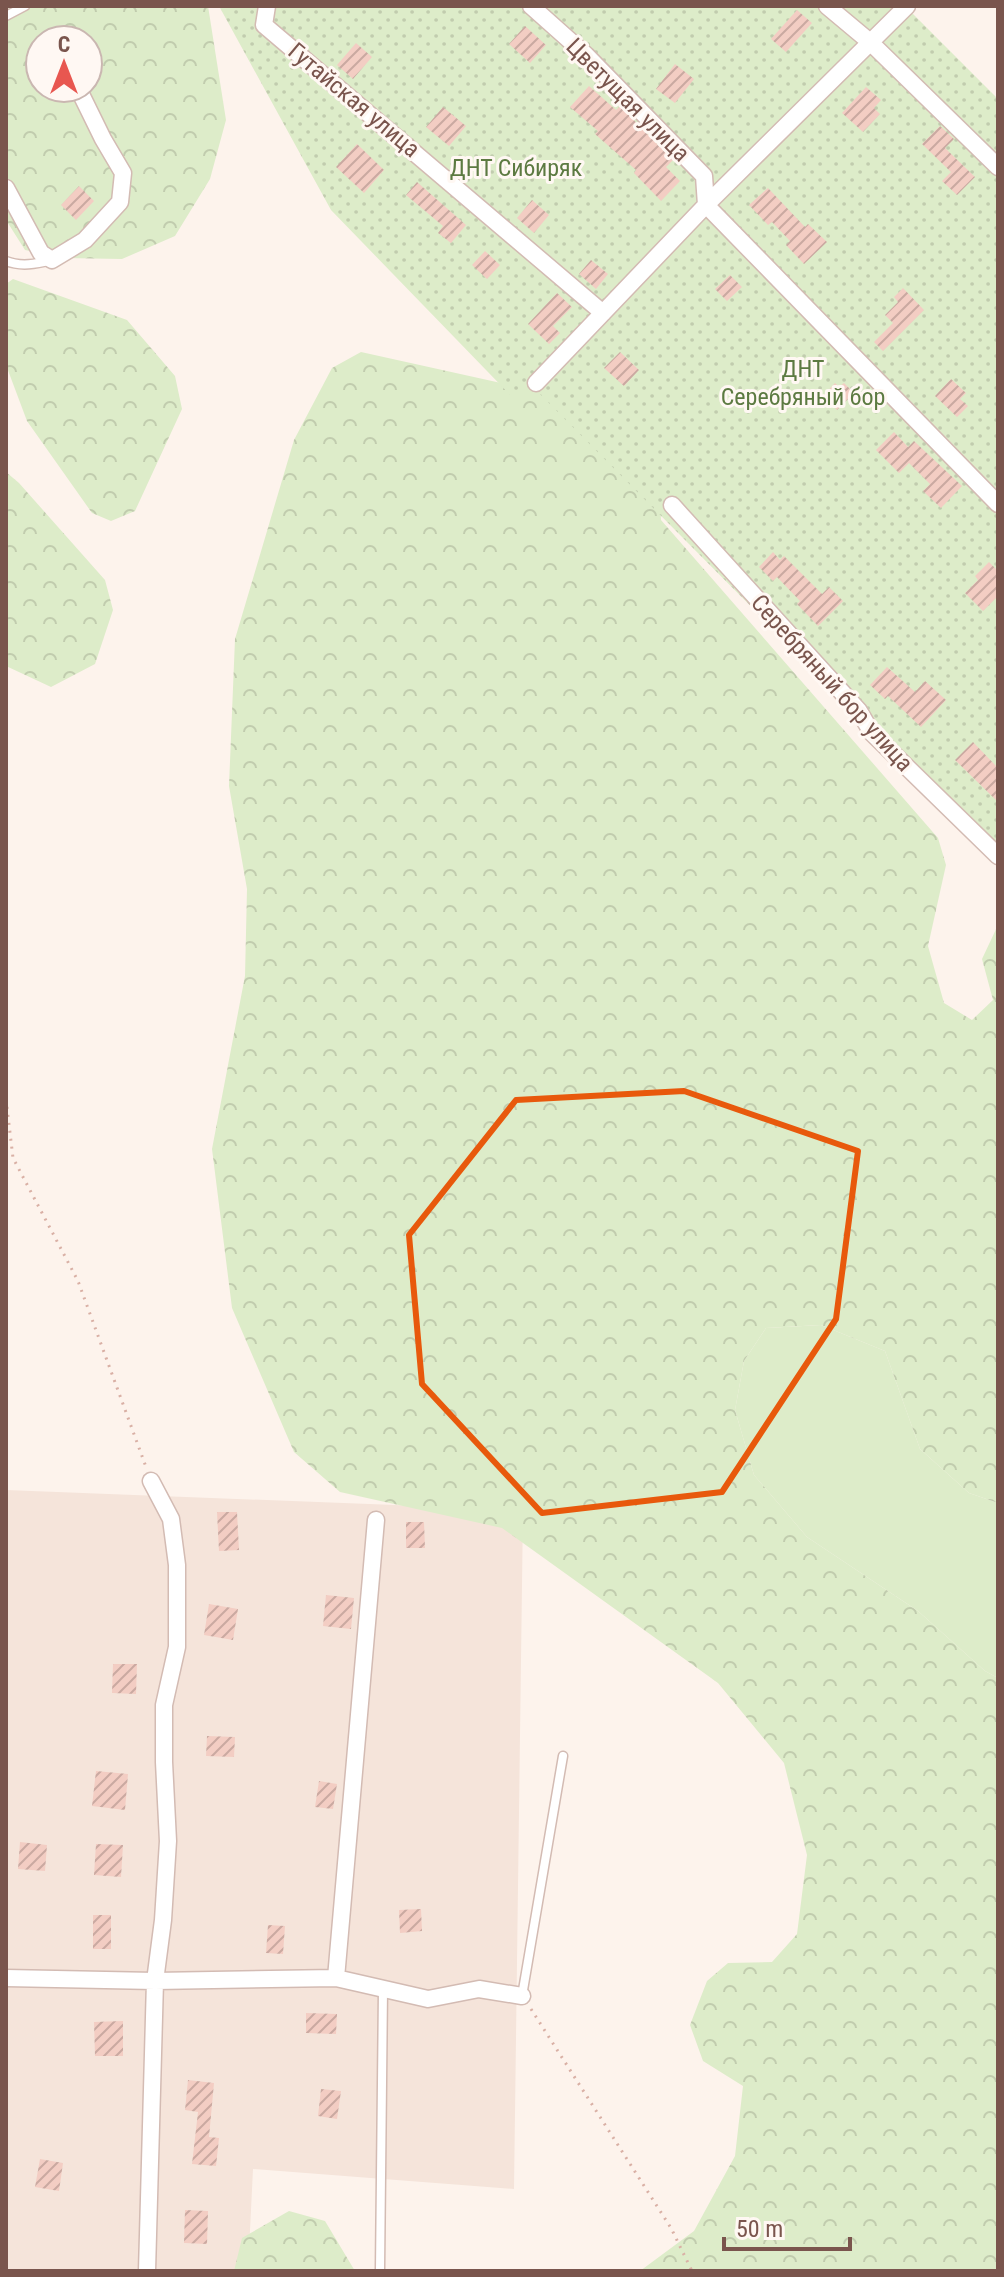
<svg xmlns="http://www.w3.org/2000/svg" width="1004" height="2277" viewBox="0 0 1004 2277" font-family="'Roboto Condensed',sans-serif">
<defs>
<pattern id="forest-crowns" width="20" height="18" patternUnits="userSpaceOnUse" patternTransform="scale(2)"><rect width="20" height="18" fill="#ddecc9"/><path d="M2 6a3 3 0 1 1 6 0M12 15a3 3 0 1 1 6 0" fill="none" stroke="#c1ccae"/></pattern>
<pattern id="garden-dots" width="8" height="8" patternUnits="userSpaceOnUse" patternTransform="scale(2)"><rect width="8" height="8" fill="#ddecc9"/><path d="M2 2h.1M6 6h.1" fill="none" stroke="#c1ccae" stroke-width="1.8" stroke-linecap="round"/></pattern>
<pattern id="building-hatch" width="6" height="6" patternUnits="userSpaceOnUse" patternTransform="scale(2)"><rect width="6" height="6" fill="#f3cdc3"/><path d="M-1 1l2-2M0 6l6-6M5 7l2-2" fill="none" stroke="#caa9a1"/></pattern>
</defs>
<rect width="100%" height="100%" fill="#fdf3ec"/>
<!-- residential -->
<path fill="#f5e4da" d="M6 1490 523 1510 514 2189 253 2169 248 2271H6Z"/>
<!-- grass -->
<path fill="#ddecc9" d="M821 1325 885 1351 920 1449 969 1493 998 1503V1678L985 1671 918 1611 807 1537 754 1475 735 1410 744 1361 766 1328Z"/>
<!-- forest -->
<path fill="url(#forest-crowns)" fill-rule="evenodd" d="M6 6H208L226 120 210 179 175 236 122 259 64 258 25 250 6 220ZM40 40H88V88H40Z
M13 279 127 320 175 376 182 409 135 511 111 521 92 513 27 421 6 365V284Z
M361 352 523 388 545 386 658 467 661 520 938 838 946 865 928 946 944 1003 972 1020 993 1000 982 959 998 925V1503L969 1493 920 1449 885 1351 821 1325 766 1328 744 1361 735 1410 754 1475 807 1537 918 1611 985 1671 998 1678V2271H640L694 2231 735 2156 743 2086 703 2061 690 2025 707 1981 728 1963 772 1962 797 1934 807 1855 784 1763 718 1683 502 1528 340 1492 294 1452 232 1308 212 1149 245 976 247 889 229 786 235 639 294 440 332 368Z
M6 472 19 483 105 580 113 610 95 664 51 687 6 666Z
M289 2211 325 2221 355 2271H234L242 2238Z"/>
<!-- garden -->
<path fill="url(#garden-dots)" d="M219 6H905L998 99V855L531 385 515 400 331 210Z"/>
<!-- building -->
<path fill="url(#building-hatch)" d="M797 10 812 23 786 52 771 39Z
M525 26 546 45 530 63 509 44Z
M356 43 372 57 353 79 337 65Z
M675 64 694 79 675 103 656 89Z
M589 86 616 110 620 106 673 160 666 167 680 181 661 201 634 173 636 170 595 134 598 131 570 107Z
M866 87 881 100 874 108 880 114 863 132 842 113Z
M443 107 466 126 449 146 426 127Z
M940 126 954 139 945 148 975 177 957 195 942 181 951 172 922 144Z
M357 144 384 170 364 193 336 167Z
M417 182 466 225 451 243 438 233 443 226 406 195Z
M79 186 94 201 76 220 61 205Z
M768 188 805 227 808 224 827 242 804 264 786 245 790 241 772 222 768 225 749 205Z
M532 200 549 215 534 233 517 218Z
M485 251 500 265 487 279 472 265Z
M591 260 608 274 596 289 579 274Z
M730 275 742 287 727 301 715 289Z
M903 288 924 310 883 351 874 342 893 323 885 315 898 302 894 297Z
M557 293 572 307 553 326 560 333 549 344 528 324Z
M620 352 639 370 624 386 604 368Z
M951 379 966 393 960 399 968 406 957 417 935 396Z
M835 383 839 387 844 383 854 393 837 410 823 396Z
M894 432 908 447 914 441 962 486 941 508 923 491 930 484 909 463 899 473 876 450Z
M773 552 780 560 784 556 822 594 829 587 843 601 818 626 797 604 800 601 777 577 773 581 759 567Z
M989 562 998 571V596L983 611 965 593 978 580 975 576Z
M887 667 915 692 925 681 946 700 921 727 888 696 885 699 870 685Z
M973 742 998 768V802L955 760Z
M217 1512H237L239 1550 219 1551Z
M406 1522H424L425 1548H406Z
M326 1595 354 1598 351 1629 323 1626Z
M209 1604 238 1609 233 1640 204 1635Z
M113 1664H137L136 1694 112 1693Z
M207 1736 235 1737 234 1757 206 1756Z
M96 1771 128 1774 125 1810 92 1806Z
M319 1781 337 1784 333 1809 315 1807Z
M20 1842 47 1845 45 1871 18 1869Z
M96 1844 123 1845 121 1877 94 1875Z
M421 1909 422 1931 400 1933 399 1910Z
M93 1915H111V1949H93Z
M268 1925 285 1926 283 1954 266 1953Z
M306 2013 337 2014 336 2034 306 2033Z
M123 2021V2056H95L94 2022Z
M188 2080 214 2083 209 2137 219 2138 216 2166 192 2164 198 2112 185 2110Z
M321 2089 341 2091 337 2119 318 2116Z
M40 2159 63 2163 59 2191 35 2187Z
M185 2210 208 2211 207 2244 184 2243Z"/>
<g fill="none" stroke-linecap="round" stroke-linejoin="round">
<!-- service casing -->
<g stroke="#d3bbb3" stroke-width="11">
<path id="service" d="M6 16 25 6
M6 261C21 267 36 264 52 260
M522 1996 563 1756
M380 2269 383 1989"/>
</g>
<!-- minor casing -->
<g stroke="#d3bbb3" stroke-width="19">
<path id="minor" d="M267 6 264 25 603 313
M531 6 586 55 704 176 706 205
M827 6 870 42 998 167
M6 188 41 253 52 260 85 240 120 202 123 173 103 139 78 88
M706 205 998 504
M536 383 706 205 907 6
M672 505 859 711 872 733 998 856
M6 1978 155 1981 336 1978 428 1999 479 1989 522 1996
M336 1978 376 1520
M147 2271 155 1981 163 1920 168 1841 164 1762V1705L177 1647V1565L171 1519 151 1481"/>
</g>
<!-- path -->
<path stroke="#d9b0a5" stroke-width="3" stroke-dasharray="2 6" stroke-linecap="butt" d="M6 1099 13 1158 78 1281 146 1467
M531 2009 671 2228 692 2271"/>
<!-- service -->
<use href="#service" stroke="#fff" stroke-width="8"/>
<!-- minor -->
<use href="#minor" stroke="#fff" stroke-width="16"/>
</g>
<!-- marked area -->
<path fill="none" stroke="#e8590c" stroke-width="6" stroke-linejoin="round" d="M684 1091 858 1151 836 1319 722 1492 542 1513 422 1384 409 1235 516 1100Z"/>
<g text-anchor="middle" stroke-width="6" stroke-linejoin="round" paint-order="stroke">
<!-- street labels -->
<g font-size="24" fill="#7a554d" stroke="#fff8f3">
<text transform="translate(354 100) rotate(40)" y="8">Гутайская улица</text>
<text transform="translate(628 100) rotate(45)" y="8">Цветущая улица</text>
<text transform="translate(832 683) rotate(48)" y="8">Серебряный бор улица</text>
</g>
<!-- park labels -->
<g font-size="24" fill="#5c7a41" stroke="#fff8f3">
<text x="516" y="176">ДНТ Сибиряк</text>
<text x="803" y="377">ДНТ<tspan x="803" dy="28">Серебряный бор</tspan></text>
</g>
</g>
<!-- border -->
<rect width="1004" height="2277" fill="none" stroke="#7a554d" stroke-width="16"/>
<!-- north arrow -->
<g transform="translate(64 64)"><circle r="38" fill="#fff8f3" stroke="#cab7b1" stroke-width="2"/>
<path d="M0-6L14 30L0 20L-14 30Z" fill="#e85750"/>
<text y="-12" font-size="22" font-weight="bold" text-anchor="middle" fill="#7a554d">С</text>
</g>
<!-- scale -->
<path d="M724 2237v12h126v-12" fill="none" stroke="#7a554d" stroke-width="4"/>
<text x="736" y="2237" font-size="24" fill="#7a554d" stroke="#fff8f3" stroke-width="6" paint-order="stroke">50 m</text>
</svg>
